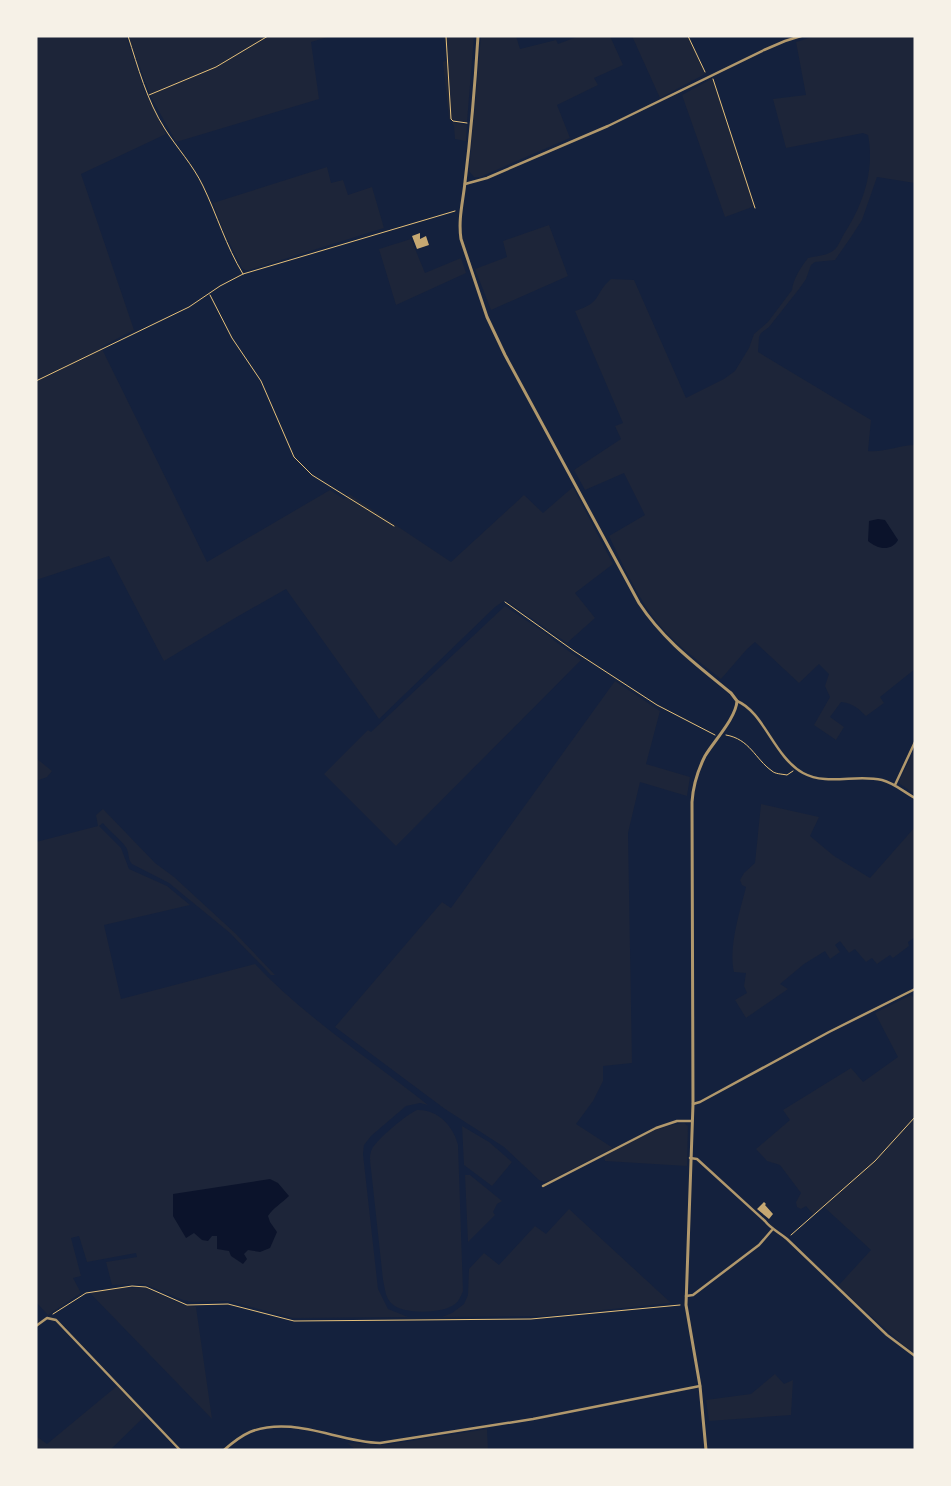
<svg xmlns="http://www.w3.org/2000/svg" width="951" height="1486" viewBox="0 0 951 1486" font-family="'Fira Sans Condensed',sans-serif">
<rect width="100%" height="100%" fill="#14213d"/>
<!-- green -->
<path fill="#1d2539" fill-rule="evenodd" d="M36 36H126L145 92 166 134 81 174 134 330 101 347 207 562 330 490 344 499 349 494 451 562 524 495 543 513 573 487 613 564 575 593 595 618 567 643 505 600 495 607 379 719 286 589 235 618 164 661 109 556 36 580Z
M128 36H331L311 42 319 99 176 142 151 97Z
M444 36H474L467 122 449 119 443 62 447 60Z
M481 36H516L520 49 556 40 558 44 579 36H610L623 65 594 78 598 85 557 105 570 138 480 177H474L469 171Z
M632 36H688L705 74 660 98Z
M815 36H915V183L877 177 862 220 851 237 835 260 815 262 811 265 806 279 799 289 769 327 761 333 759 337 758 352 871 420 868 451C883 453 899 445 915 445V669L880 697 884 703 866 716C858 708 852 703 841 702L830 717 844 727 836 740 814 725 830 697 825 686 829 674 819 664 799 683 755 642 747 649 721 679C697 660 671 641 653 617 635 592 622 563 609 536L645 515 624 473 585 490 574 470 621 439 615 426 623 423 575 311C603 302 593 295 611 279L634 280 686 398 724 379 735 371 749 348 754 334 768 322 792 290C793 279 801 267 808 258 816 256 827 256 834 250 838 247 841 239 844 234 863 205 875 170 868 135L863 133 786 148 773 99 806 95 796 42ZM887 524 898 540 895 544 883 548Z
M713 78 755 206 725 217 682 95Z
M451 122 467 125 466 141 455 139 454 126Z
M327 167 331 183 343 180 348 195 372 187 384 228 249 270H245L242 268 224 232 213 203Z
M549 225 568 276 491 310 475 269 507 257 503 241Z
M411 239 425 273 461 258 466 273 396 305 379 249Z
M505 606 548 635 552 639 581 660 396 846 324 774 368 730 371 732Z
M615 681 660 711 646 764 690 777 687 796 640 782 628 833 632 1063 603 1066V1081L593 1101 576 1124 613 1148 551 1180 544 1182 539 1180 504 1147 445 1109 335 1027 442 902 451 908Z
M915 749V794L900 784 899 781Z
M36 758 52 771 47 777 36 781Z
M761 804 819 817 810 836 834 856 870 878 915 827V937L908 942 909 946 893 958 890 955 877 964 872 958 866 962 855 949 849 953 840 941 835 945 840 952 830 959 825 951 804 964 780 984 788 989 746 1018 735 1000 747 993 744 986 746 973 734 972C728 948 740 911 746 887L742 885 740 880 744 873 755 863Z
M103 809 155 863 174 877 236 934 275 975H271L230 933 169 883 132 864C127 859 130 852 125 846 119 838 109 831 103 823L99 826 121 848 129 869 167 886 190 905 104 925 121 999 255 964C306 1018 370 1059 428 1105L420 1103 406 1106 371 1136 364 1145 363 1154 378 1289 388 1309 408 1317 293 1318 228 1301 192 1302 183 1300 144 1284 112 1285 106 1262 137 1257 136 1253 87 1262 79 1236 71 1238 81 1276 73 1278 81 1293 48 1315 36 1302V842L98 826 96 815Z
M911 995 915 999V1353L903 1345 838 1286 871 1250 823 1206 814 1215 806 1206 801 1209 797 1207 796 1202 801 1193 780 1165 767 1161 756 1149 790 1120 783 1110 851 1068 863 1082 898 1057 875 1013Z
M417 1110C438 1109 454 1127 458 1145L463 1291C461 1296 459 1301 455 1304 443 1314 402 1315 391 1303 385 1297 385 1288 383 1280L371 1169C370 1162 369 1155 372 1149 376 1140 407 1114 417 1110Z
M684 1123 688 1126 687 1166 605 1161 604 1156C629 1143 655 1126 684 1123Z
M462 1126 489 1142 512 1162 492 1186 464 1165Z
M465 1175H470L502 1201 497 1204 493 1212 495 1215 468 1242Z
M569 1209 671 1303 544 1316 442 1317 452 1313 464 1304 468 1295 469 1269 484 1253 499 1265 535 1226 546 1234Z
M117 1288H146L181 1304 196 1307 212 1419 90 1293Z
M775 1374 784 1384 793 1380 791 1415 709 1421 706 1400 751 1394Z
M117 1386 145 1416 110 1450H36V1436L47 1444Z
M487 1429 488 1450H356L347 1443 385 1445Z"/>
<!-- water -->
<path fill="#0b132b" d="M878 519 885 520 898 540C891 552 877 549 868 541L869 521Z
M270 1179 278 1183 289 1196C282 1203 273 1208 268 1216L270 1222 277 1232 270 1248 260 1252 248 1250 244 1254 247 1259 243 1264 231 1256 229 1251 217 1249V1236H212L208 1241 202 1240 194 1233 186 1238 173 1216V1194Z"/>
<!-- building -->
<path fill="#c6a872" d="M420 233V239L426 236 429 245 417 249 412 236Z
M764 1202 766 1204 765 1205 773 1214 769 1219 757 1209Z"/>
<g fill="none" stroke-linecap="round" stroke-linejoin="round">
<!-- path -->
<path stroke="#e5c07b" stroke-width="1" d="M128 36C138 67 147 101 165 129 177 148 193 165 203 186 217 215 226 246 243 274
M446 36 451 119 453 121 467 123
M688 36 705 72
M713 79 755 208
M149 95 216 67 268 36
M210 295 232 338 261 381 294 457 312 475 394 526
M36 381 189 307 220 286 243 274 455 211
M505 602 574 651 657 705 715 735
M726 735C750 739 755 759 772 771 775 774 782 774 787 775L793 771
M791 1235 875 1161 915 1117
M53 1314 86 1293 132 1286 146 1287 187 1305 228 1304 294 1321 531 1319 680 1305"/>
<!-- minor -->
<path stroke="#b1986c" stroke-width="2.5" d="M465 184 487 178 608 126 764 50 785 41 801 36
M737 701C764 712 774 757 803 773 827 786 856 774 882 780 894 783 904 792 915 798
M895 785 915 742
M693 1104 700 1102 829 1032 915 989
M690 1158 697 1159 765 1221C771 1229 779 1232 787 1239L887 1335 915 1356
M543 1186 656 1128 677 1121H692
M686 1296 693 1295 759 1245 772 1230
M36 1326 47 1318 56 1320 180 1450
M224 1450C232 1443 241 1436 250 1432 293 1415 337 1442 380 1443L533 1419 700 1386"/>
<!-- tertiary -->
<path stroke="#b1986c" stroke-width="3" d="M478 36C475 85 471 133 465 182 463 202 458 219 461 239L487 317 505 355 639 603C664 641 696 664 731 693L737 701C736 718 714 741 705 756 698 770 693 786 692 802L693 1104 686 1305 700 1386 706 1450"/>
</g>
<!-- border -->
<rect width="951" height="1486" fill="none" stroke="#f6f1e7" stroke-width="75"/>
</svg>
